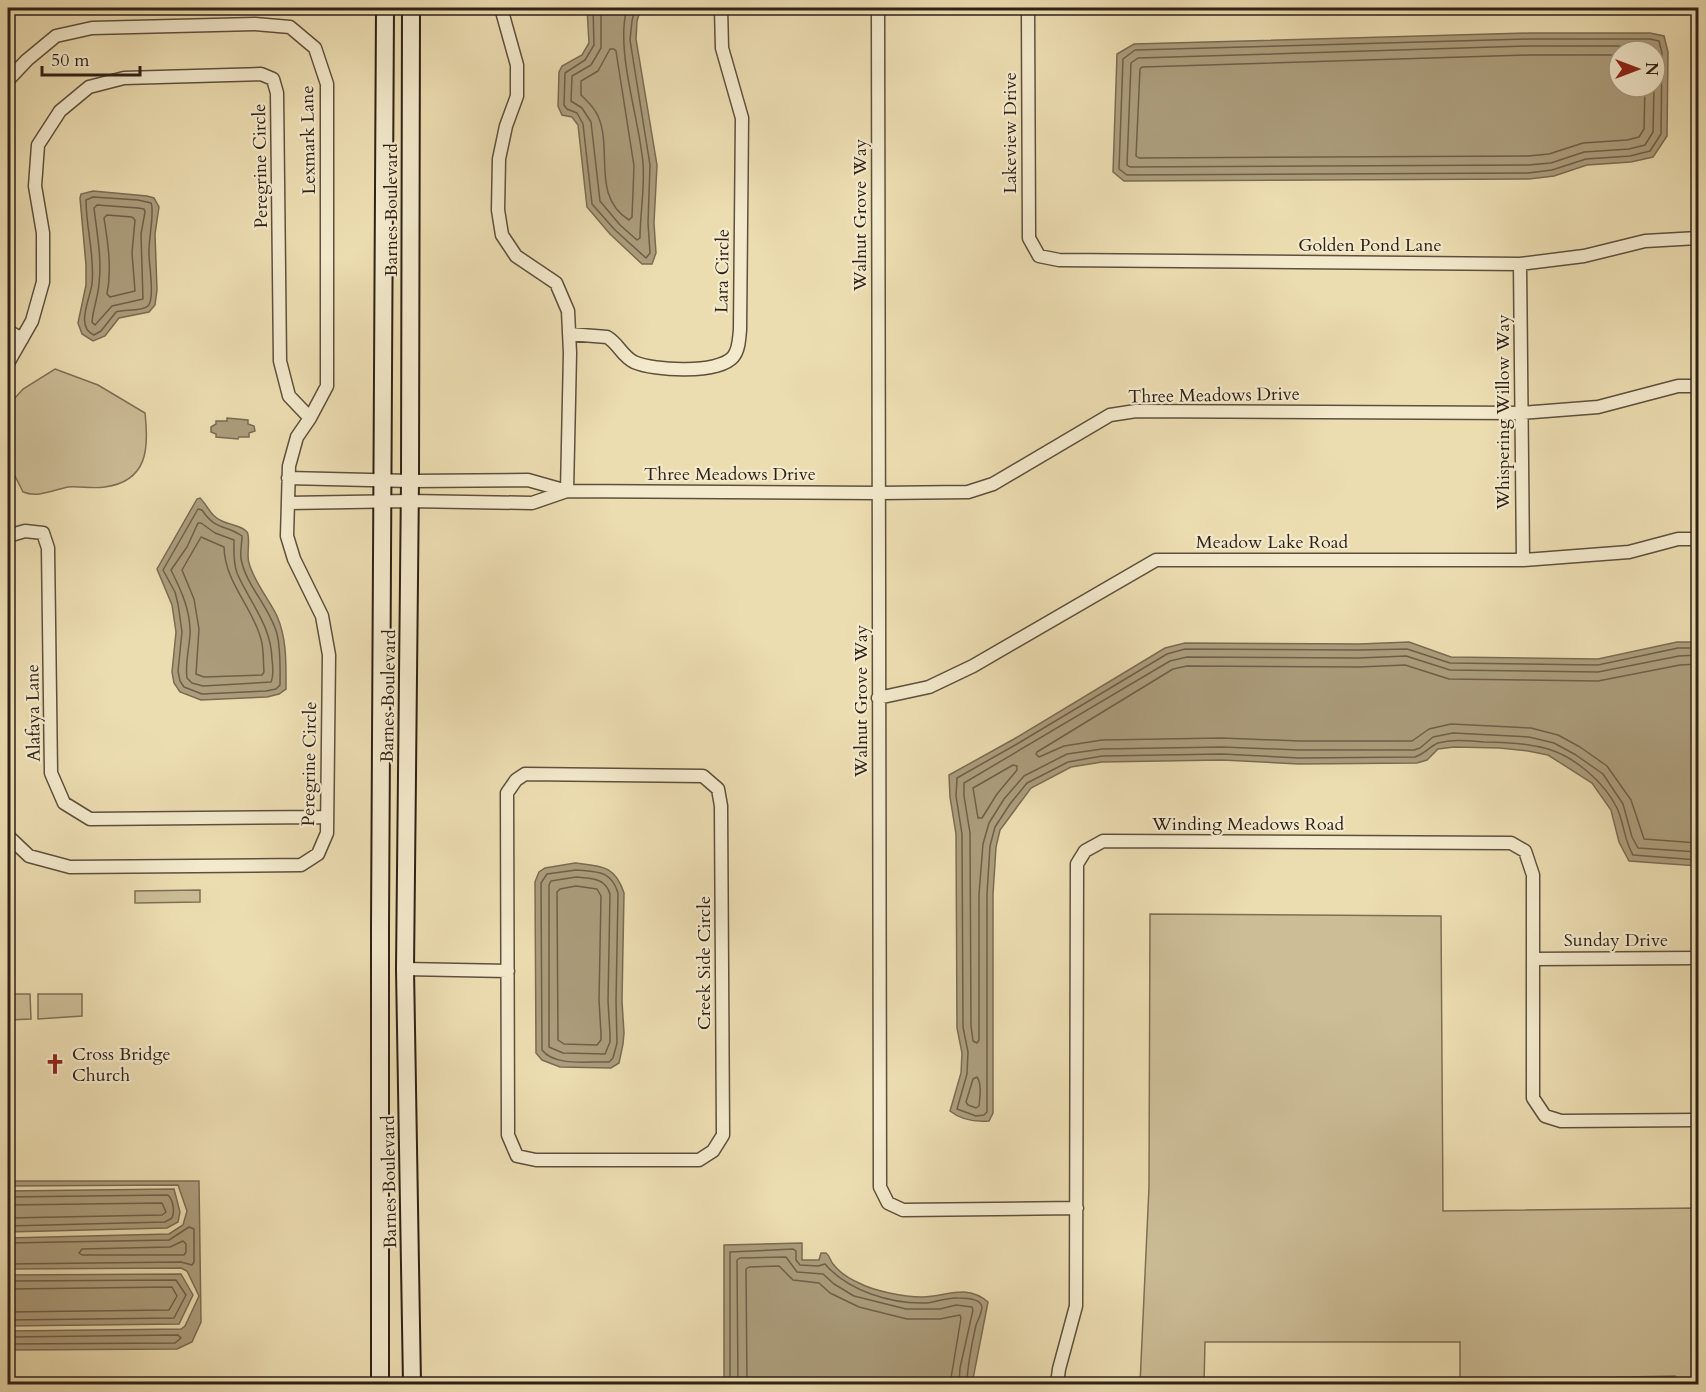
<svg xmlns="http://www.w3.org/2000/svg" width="1706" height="1392" viewBox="0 0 1706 1392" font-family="Cardo,serif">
<rect width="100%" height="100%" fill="#ecddb1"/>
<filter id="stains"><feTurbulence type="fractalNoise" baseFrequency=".00333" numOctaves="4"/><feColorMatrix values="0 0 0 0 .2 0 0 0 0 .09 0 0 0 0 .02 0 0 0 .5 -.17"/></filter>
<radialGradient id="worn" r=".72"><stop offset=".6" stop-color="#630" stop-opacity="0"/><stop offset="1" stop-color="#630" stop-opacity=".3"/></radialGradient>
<!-- green -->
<path fill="#ccbd97" stroke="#7e6f56" stroke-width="1.5" d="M55 369 98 385 145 413C149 448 148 481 105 487 93 489 80 486 68 487 53 490 38 498 23 492L12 470V415L14 399 23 389Z
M200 890V902L135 903V891Z
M1150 914 1441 916 1443 1211 1698 1208V1384H1676L1675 1376 1576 1378V1384H1460V1342H1205L1204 1384H1140L1149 1187Z
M8 994H30L31 1019 8 1020Z
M38 994H82V1016L38 1019Z"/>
<!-- water -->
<path fill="#ac9d7c" stroke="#7a6b53" stroke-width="1.5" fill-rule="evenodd" d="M587 8H641L637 21 636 39 657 165 654 223 656 253 652 264H642L610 234 587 207 578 125 572 117 562 115 558 106 559 72 562 66 582 55 589 43Z
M1529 33H1650L1664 36 1668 52 1667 136 1653 157 1631 162 1587 165 1554 176 1529 179 1124 181 1113 172 1117 54 1134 44ZM1619 51H1655V87H1619Z
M93 191 147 196 154 198 159 207 155 234 157 290 155 305 149 312 119 318 105 336 93 341 82 334 78 323 86 285V265L80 198 81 194Z
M227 418 248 420V424L254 426 255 431 249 433V437H239L238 439 216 437V434L211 432V427L216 424V421H227Z
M200 498C208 506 211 517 222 521 229 525 242 525 247 532 251 538 246 555 249 563 254 582 269 599 277 616 287 639 286 664 286 689L279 694 267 697 201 700 180 692 174 683 172 672 176 632 172 605 157 569 197 499Z
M1409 642 1451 657 1598 659 1677 642H1698V866L1629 861 1619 842 1611 810 1592 783 1548 755 1528 751 1500 748 1454 747 1438 749 1427 760 1417 763 1299 764 1222 760 1102 762 1071 767 1031 788 1000 830 996 847 993 894V1113L989 1121C975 1122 961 1120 950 1111L961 1073 962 1053 957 1028 956 834 950 797 949 775 1014 739 1165 648 1185 643 1359 644Z
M575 863C601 866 615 865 624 893L622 1001 624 1033 623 1044 619 1063 611 1068 560 1067 542 1060 536 1053 535 882 539 872 545 868Z
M8 1181H199L201 1322 192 1342 177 1349 8 1350V1331L181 1329 185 1326 199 1296 187 1271 181 1268 8 1269V1238L169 1234 183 1225 187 1211 178 1185 8 1186Z
M174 1189 180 1212 178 1222 167 1228 8 1232V1191Z
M802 1243V1260H819L821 1253H826C830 1256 830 1260 833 1264 839 1272 850 1279 859 1283 874 1291 904 1297 922 1297 947 1297 966 1283 988 1302L972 1384H724V1245Z
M181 1274 193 1295 179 1324 8 1326V1275Z"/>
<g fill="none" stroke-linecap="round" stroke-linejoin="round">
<!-- shore -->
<path stroke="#6e5f49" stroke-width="1.5" d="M593 8 594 45 585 60 565 73 564 105 567 109 577 113 583 124 592 204 615 230 646 258 650 253 648 223 650 165 630 40 632 21 635 8
M601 8V48L591 65 572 76 571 101 582 108 591 122 600 201 620 225 637 240 640 238C640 213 645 188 643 163 639 117 615 50 627 8
M1529 39H1650L1659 41 1662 53 1661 134 1650 151 1630 156 1586 159 1552 170 1528 173 1127 175 1119 169 1123 59 1135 50Z
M610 49H614L616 51 634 166 632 217 629 220C591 196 613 150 598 116 594 107 587 101 581 95V81L598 71Z
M1619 55H1529L1142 67 1140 69 1136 156 1139 158 1528 156 1549 154 1583 143 1627 140 1639 137 1644 129 1645 87
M1654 87 1653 132 1645 145 1629 149 1584 152 1551 163 1528 165 1130 167 1127 165 1131 63 1138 58 1529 46H1649L1653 48 1654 51
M93 197 138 200 151 203C155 211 148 242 149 254 149 264 155 299 148 306 141 312 124 309 116 312L101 331 94 335C75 327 90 299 92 284 95 255 86 229 86 200Z
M97 205 138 208 144 209 145 212 141 234 143 299 112 306 95 325 92 322C93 309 98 297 99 284 102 258 97 234 94 208Z
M107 215 132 217 135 220 132 253 135 291 110 297 107 294C112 269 108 243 104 218Z
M198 509 202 510C216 531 225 524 242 536 242 543 240 551 241 559 246 586 270 607 277 634 281 650 280 668 280 685L276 689 266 691 202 694 184 687 180 681 178 671 182 632 178 604 175 592 163 570Z
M198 523H201L215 533 234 540C234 552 233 562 237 573 250 603 271 625 272 659 273 667 274 675 271 682L203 686 192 683 187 678C185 663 189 649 190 635 191 611 181 590 171 570L187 547Z
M201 537 224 547C225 583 252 606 261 639 264 649 263 661 264 672L262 675 204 677 196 674 199 629 194 599 182 570Z
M1698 648H1678L1598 665 1450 663 1407 649 1359 650 1185 649 1167 654 1017 744 957 778 956 796 962 834 963 1027 968 1052 967 1074 957 1109 976 1116 984 1115 987 1112V894L990 846 995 827 1010 804 1027 783 1068 762 1102 756 1222 754 1299 758 1415 757C1425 754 1430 746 1438 743 1453 739 1469 741 1484 742 1505 742 1527 743 1548 749 1575 757 1604 782 1617 808 1624 823 1624 840 1633 855L1698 860
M1698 655 1679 656 1598 672 1450 670 1406 656 1359 658 1187 657 1170 661 964 783V796L970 833 971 1026 973 1041 977 1043 979 1040V894L983 844 989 823 1004 799 1024 776 1067 754 1102 749 1222 747 1299 750H1414L1420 748 1433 737 1453 733 1529 737 1554 743 1576 755 1603 774 1623 804 1632 837 1638 848 1698 852
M1698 664 1680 665 1598 681 1449 679 1405 665 1359 667 1187 666 1173 669 1037 752 1036 754 1039 757 1064 746 1102 740 1222 738 1300 741H1412L1429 729 1451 724 1531 728 1558 735 1580 747 1607 766 1631 800 1644 839 1698 843
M1013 765 1017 766V770L997 794 982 818H978L973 788Z
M576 870C597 872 611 870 618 893L616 1001 617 1043 613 1058 609 1062C589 1061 555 1067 542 1050L541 883 547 874Z
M576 877C591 879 605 877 610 894L608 1001 610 1034V1042L605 1054 563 1053 549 1047V885L551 881Z
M576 886 597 889 601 896 599 1000 601 1034V1040L597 1045 564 1044 558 1040 557 892 560 889Z
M977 1077C982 1084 980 1097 979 1106L976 1108 968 1105 966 1102 973 1079Z
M8 1197 168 1195C173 1200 175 1211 172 1218L165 1222 8 1226
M8 1205 162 1203 166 1212 162 1215 8 1218
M183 1241 186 1244V1252L184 1255H82L79 1253 82 1249 170 1247Z
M8 1243 169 1240 189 1227 194 1229V1262L192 1265 181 1262 8 1264
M8 1281 176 1280 186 1295 174 1318 8 1320
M8 1289 172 1287 177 1296 169 1310 8 1312
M8 1337 178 1335 181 1338 175 1343 8 1344
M730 1384V1252L793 1249 796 1251V1260L800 1265 818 1266 825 1264C848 1291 891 1304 926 1303 937 1302 947 1297 958 1298 965 1298 981 1298 982 1307 982 1312 978 1320 976 1325 972 1344 967 1365 967 1384
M738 1384 737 1260 740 1258 786 1257 797 1272 823 1274 834 1284 854 1296 906 1309H940L956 1305 972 1307 973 1310 960 1368 959 1384
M747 1384 746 1269 749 1267 779 1266 793 1280 819 1283 830 1293 859 1307 907 1319H940L960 1315 961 1318 950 1384"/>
<!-- street casing -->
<g stroke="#5e503d" stroke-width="15">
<path id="street" d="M501 8 517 65V96L506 126 499 159 498 210 502 235 516 256 556 283 568 311 570 353 567 491
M878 8 880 1187 888 1203 903 1210 1077 1208
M1028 8 1029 238 1039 256 1059 260 1520 264 1584 256 1645 241 1698 238
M8 80 27 60 56 36 92 28 255 24 290 27 315 48 327 84V386L310 418
M1520 264 1523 560
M8 331 22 339
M569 334 607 337C618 343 622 356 634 362 654 371 718 374 733 357 739 350 739 339 740 330L742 118 722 48 721 8
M8 363 32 321 43 282V233L35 186 38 145 60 111 89 87 124 78 261 74 273 79 277 93 280 361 289 396 310 418 297 437 289 466 287 536 294 559 322 616 329 655 327 833 318 854 301 865 70 867 29 856 8 836
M288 478 410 481 528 480 567 491 879 493 968 492 993 484 1110 415 1136 411 1520 413 1598 407 1678 386H1698
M288 503 409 501 532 503 567 491
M8 536 25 531 43 533 48 548 51 773 64 803 90 819 327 817
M878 698 929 687 973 666 1156 560H1523L1629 552 1678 539H1698
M525 774 703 776 718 789 721 806 723 1135 713 1151 699 1160H536L517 1156 508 1135 507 793 516 780Z
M1534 959 1698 958
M405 969 508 971
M1057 1384 1059 1369 1076 1306 1077 864 1085 851 1103 841 1511 843 1525 851 1533 875V1098L1545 1116 1561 1121 1698 1120"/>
</g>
<!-- secondary casing -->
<g stroke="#2f2116" stroke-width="20">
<path id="secondary" d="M411 8 410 481 405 969 412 1384
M380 1384V926L385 8"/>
</g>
<!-- street -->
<use href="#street" stroke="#f3e9cc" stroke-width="12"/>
<!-- secondary -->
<use href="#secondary" stroke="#f3e9cc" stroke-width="16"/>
</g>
<!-- icons -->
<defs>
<g id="church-bare" transform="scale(1.62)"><path d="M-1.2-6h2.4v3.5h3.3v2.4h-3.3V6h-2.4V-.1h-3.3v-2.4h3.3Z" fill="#8f2418" stroke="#f3e9cc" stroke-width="2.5" paint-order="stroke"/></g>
</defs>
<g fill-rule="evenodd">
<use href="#church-bare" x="55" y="1064"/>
</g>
<g text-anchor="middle" stroke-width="4.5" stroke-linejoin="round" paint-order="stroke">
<!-- street labels -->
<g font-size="18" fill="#2f2116" stroke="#f3e9cc">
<text transform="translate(1010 133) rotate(-90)" y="6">Lakeview Drive</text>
<text transform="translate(308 140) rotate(-91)" y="6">Lexmark Lane</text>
<text transform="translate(260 166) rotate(-91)" y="6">Peregrine Circle</text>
<text transform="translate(391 210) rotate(-90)" y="6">Barnes Boulevard</text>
<text transform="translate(860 215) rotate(-90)" y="6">Walnut Grove Way</text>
<text x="1370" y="251">Golden Pond Lane</text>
<text transform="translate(722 271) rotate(-89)" y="6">Lara Circle</text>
<text transform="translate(1214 395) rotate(-1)" y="6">Three Meadows Drive</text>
<text transform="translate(1503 412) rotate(-90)" y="6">Whispering Willow Way</text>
<text x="730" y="480">Three Meadows Drive</text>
<text x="1272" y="548">Meadow Lake Road</text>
<text transform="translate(388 696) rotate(-89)" y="6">Barnes Boulevard</text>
<text transform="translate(861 701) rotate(-90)" y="6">Walnut Grove Way</text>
<text transform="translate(33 713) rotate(-91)" y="6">Alafaya Lane</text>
<text transform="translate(309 764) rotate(-89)" y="6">Peregrine Circle</text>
<text x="1248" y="830">Winding Meadows Road</text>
<text x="1616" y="946">Sunday Drive</text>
<text transform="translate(704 963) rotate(-90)" y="6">Creek Side Circle</text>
<text transform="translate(389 1182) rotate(-91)" y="6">Barnes Boulevard</text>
</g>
<!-- poi labels -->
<g font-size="18" fill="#2f2116" stroke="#f3e9cc" text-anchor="start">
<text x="72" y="1060">Cross Bridge<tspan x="72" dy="21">Church</tspan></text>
</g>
</g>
<!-- margin -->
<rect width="1706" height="1392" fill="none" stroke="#ecddb1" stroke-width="30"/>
<rect x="9" y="9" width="1688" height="1374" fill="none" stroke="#2f2116" stroke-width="3"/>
<rect x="15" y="15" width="1676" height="1362" fill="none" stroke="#2f2116" stroke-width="1.5"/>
<!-- north arrow -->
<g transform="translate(1637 69) rotate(90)"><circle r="28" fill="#f3e9cc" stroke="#a59983" stroke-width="1.5"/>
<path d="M0-4.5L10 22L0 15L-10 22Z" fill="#8f2418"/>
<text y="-9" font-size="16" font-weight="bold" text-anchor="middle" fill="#2f2116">N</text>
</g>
<!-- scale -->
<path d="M42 66v9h98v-9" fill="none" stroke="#2f2116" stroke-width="3"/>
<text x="51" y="66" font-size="18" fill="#2f2116" stroke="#f3e9cc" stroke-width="4.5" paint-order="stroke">50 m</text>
<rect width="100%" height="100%" filter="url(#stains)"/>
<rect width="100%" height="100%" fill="url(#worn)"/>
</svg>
